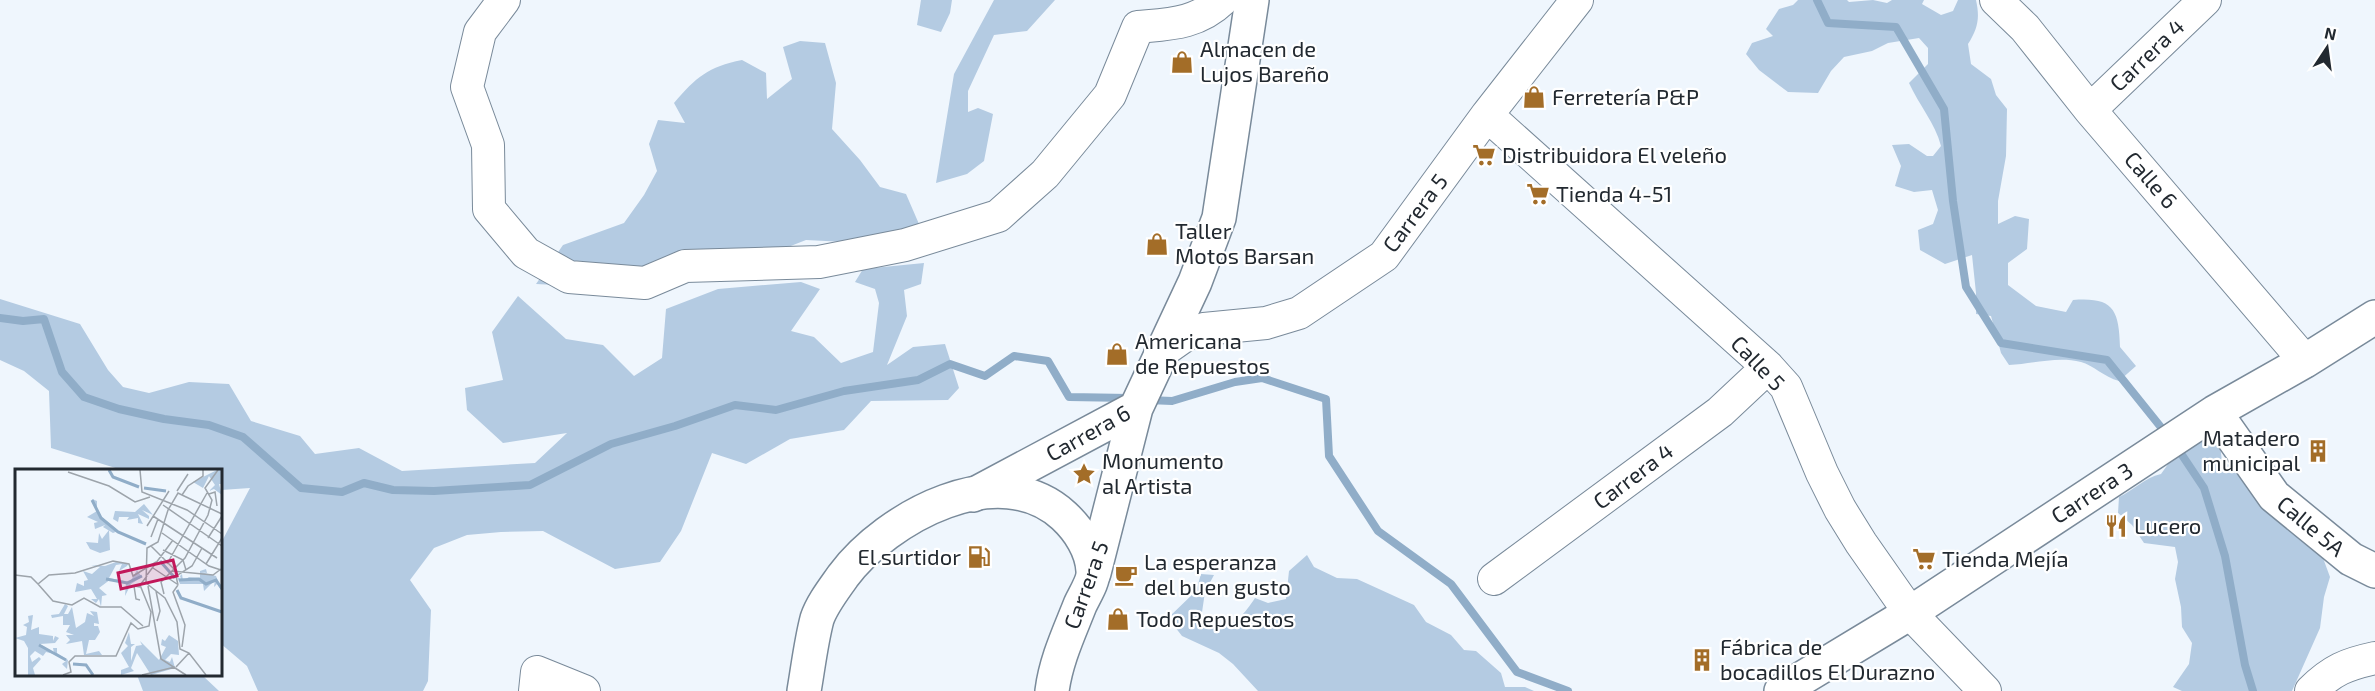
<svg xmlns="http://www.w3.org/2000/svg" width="2375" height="691" viewBox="0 0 2375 691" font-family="'Exo 2',sans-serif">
<rect width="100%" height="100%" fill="#eff6fd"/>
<!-- green -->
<path fill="#b4cbe2" d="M921 0H952L950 13 941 32 917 25Z
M994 0H1055L1027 31 994 35 968 91V112L978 108 993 114 984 161 967 174 936 183 954 74Z
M1798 0H1847L1849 2 1873 0 1887 3 1892 0H1924L1922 4 1941 15 1953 11 1958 0H1976C1980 18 1978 28 1968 44L1971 64 1991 79 1996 95 2007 109 2006 156 1998 201V224L2015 216 2029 219 2027 249 2008 263V285L2036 306 2066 312 2073 300C2113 297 2119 309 2120 347L2136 366 2119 381C2104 377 2093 365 2081 362 2057 356 2033 364 2009 365L2001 353 1991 316 1976 314V293L1972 255 1945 264 1920 250 1918 230 1933 224 1938 210 1932 190 1914 192 1895 186 1901 166 1892 145 1909 144 1927 156H1933L1941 146C1935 123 1919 105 1909 83L1928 64V48L1919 38 1888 43 1872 51 1844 57 1831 71 1818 93 1788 92 1759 70 1746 54 1752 43 1773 36 1766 29 1779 9 1793 5Z
M800 41 825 43 836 83 832 129 860 160 880 187 906 194 919 224 865 243 806 240 783 249 575 286 536 284 563 245 624 223 644 195 657 171 649 144 658 120 685 123 674 103C696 77 708 67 742 60L766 73 767 99 792 79 783 47Z
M924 263 921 284 904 290 907 316 887 365 913 347 945 344 959 388 948 400 871 401 844 430 790 439 746 464 712 453 681 531 660 562 615 569 543 531 501 532 467 535 434 548 410 580 431 610 428 681 423 691H258L247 666 220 643 221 543 250 488 221 490 220 470H122L51 448 49 391 24 371 0 360V299L80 324 108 370 123 387 149 393 189 382 229 384 251 421 300 436 315 454 359 448 402 471 535 463 567 433 503 443 467 410 465 388 503 380 492 332 518 296 566 339 603 345 634 376 662 358 666 309 718 289 801 282 820 289 791 331 814 337 841 363 873 352 879 303 875 289 855 282 863 269Z
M2203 439 2220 442 2222 463 2235 466 2316 539 2330 577 2324 597 2320 628 2292 691H2182L2173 687 2189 664 2192 643 2182 627 2181 607 2175 579 2178 562 2175 547 2144 543 2132 525 2118 513 2119 497C2134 490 2144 478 2161 474L2171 460Z
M1307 555 1314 567 1337 578 1357 579 1414 605 1426 622 1451 635 1464 650 1476 651 1501 673 1505 687H1525L1534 691H1258L1233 664 1219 653 1182 636 1168 618 1196 591 1201 574 1214 575 1205 592 1201 619C1227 637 1240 620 1255 598L1268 603 1286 599 1289 571Z
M137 675H202L219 691H143Z"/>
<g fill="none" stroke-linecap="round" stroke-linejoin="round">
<!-- stream -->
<path stroke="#90adc8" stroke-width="8" d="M1817 0 1828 23 1896 27 1944 109 1953 201 1966 287 2001 343 2107 360 2168 436
M0 318 23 321 44 319 62 372 84 397 119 409 164 419 209 425 243 437 301 488 342 492 364 483 393 490 434 491 530 485 611 444 675 426 735 405 776 410 844 391 918 380 950 364 985 376 1014 356 1048 361 1069 397 1129 398
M1148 400 1172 401 1235 382 1262 378 1326 399 1329 456 1378 531 1451 584 1517 672 1568 691
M2176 446 2204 488 2225 556 2245 665 2253 691"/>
<!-- street casing -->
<g stroke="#798a9a" stroke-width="34">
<path id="street" d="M504 0 480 32 467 87 488 145 489 209 526 253 569 277 645 283 685 266 819 262 905 245 998 216 1045 174 1110 95 1138 27C1169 24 1197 24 1222 0
M1996 0 2025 28 2090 110 2305 361
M2090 110 2205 0
M1487 115 1768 367 1786 387 1822 473 1840 509 1861 543 1910 613 1985 691
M1160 353 1187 334 1204 329 1266 323 1299 313 1384 256 1487 115 1577 0
M1494 579 1720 412 1768 367
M535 691 537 672 584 691
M2311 691C2332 670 2347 664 2375 658"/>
</g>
<!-- secondary casing -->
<g stroke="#798a9a" stroke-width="36">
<path id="secondary" d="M2215 412 2274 496 2351 559 2375 571
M973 495 1136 408
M1094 573 1136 408 1195 282 1219 218 1252 0
M1781 691 1910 613 2215 412 2305 361 2375 317"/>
</g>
<!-- primary casing -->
<g stroke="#798a9a" stroke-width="36">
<path id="primary" d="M804 691C808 668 811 642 817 619 822 604 834 589 843 576 887 517 999 456 1064 516 1079 530 1092 550 1093 571 1094 581 1084 596 1080 605 1069 633 1056 660 1052 691"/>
</g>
<!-- street -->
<use href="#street" stroke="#fff" stroke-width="32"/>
<!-- secondary -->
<use href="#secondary" stroke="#fff" stroke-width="33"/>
<!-- primary -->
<use href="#primary" stroke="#fff" stroke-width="33"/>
</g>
<!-- icons -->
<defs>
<g id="shop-bare" transform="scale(1.8)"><path d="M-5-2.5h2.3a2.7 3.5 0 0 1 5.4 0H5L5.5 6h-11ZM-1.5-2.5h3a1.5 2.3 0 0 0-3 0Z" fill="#a36d28" stroke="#fff" stroke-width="2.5" paint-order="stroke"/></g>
<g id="supermarket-bare" transform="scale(1.8)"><path d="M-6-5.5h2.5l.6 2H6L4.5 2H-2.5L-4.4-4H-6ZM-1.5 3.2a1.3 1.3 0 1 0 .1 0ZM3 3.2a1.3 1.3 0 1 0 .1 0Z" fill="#a36d28" stroke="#fff" stroke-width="2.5" paint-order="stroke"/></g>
<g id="building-bare" transform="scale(1.8)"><path d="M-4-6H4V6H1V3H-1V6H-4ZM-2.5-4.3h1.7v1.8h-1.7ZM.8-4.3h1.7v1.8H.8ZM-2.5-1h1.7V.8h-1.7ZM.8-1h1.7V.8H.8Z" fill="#a36d28" stroke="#fff" stroke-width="2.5" paint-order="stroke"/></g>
<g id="sight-bare" transform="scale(1.8)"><path d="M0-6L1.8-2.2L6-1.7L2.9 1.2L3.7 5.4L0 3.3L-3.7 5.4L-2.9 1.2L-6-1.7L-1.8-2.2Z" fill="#a36d28" stroke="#fff" stroke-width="2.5" paint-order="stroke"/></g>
<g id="restaurant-bare" transform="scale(1.8)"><path d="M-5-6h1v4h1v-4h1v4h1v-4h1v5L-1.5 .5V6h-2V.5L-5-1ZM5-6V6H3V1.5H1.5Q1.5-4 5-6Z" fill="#a36d28" stroke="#fff" stroke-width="2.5" paint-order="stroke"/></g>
<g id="fuel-bare" transform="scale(1.8)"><path d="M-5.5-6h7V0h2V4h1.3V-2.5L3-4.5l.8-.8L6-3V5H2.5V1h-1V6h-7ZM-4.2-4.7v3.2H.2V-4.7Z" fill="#a36d28" stroke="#fff" stroke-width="2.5" paint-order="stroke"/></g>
<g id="cafe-bare" transform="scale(1.8)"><path d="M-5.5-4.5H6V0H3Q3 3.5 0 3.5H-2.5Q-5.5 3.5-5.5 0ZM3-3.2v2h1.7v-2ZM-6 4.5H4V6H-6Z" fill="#a36d28" stroke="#fff" stroke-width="2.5" paint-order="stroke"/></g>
</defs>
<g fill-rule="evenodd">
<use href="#shop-bare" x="1182" y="62"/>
<use href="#shop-bare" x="1534" y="97"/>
<use href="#supermarket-bare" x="1484" y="155"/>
<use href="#supermarket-bare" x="1538" y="194"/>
<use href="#shop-bare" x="1157" y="244"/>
<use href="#shop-bare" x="1117" y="354"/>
<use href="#building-bare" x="2318" y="451"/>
<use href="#sight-bare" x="1084" y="474"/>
<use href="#restaurant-bare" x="2116" y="526"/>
<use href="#fuel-bare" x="979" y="557"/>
<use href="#supermarket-bare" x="1924" y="559"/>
<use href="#cafe-bare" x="1126" y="575"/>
<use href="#shop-bare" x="1118" y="619"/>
<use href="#building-bare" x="1702" y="660"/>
</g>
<g text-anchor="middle" stroke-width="4.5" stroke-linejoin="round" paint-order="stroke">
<!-- poi labels -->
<g font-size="22" fill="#222930" stroke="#fff" text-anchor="start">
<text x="1200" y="57">Almacen de<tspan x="1200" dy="25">Lujos Bareño</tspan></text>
<text x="1552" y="105">Ferretería P&amp;P</text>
<text x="1502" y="163">Distribuidora El veleño</text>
<text x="1556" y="202">Tienda 4-51</text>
<text x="1175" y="239">Taller<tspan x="1175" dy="25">Motos Barsan</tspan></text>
<text x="1135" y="349">Americana<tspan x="1135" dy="25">de Repuestos</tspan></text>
<text x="2300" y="446" text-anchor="end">Matadero<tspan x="2300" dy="25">municipal</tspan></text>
<text x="1102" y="469">Monumento<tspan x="1102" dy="25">al Artista</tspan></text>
<text x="2134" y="534">Lucero</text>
<text x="961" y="565" text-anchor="end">El surtidor</text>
<text x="1942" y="567">Tienda Mejía</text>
<text x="1144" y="570">La esperanza<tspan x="1144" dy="25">del buen gusto</tspan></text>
<text x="1136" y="627">Todo Repuestos</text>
<text x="1720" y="655">Fábrica de<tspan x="1720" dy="25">bocadillos El Durazno</tspan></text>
</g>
<!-- street labels -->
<g font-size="22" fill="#222930" stroke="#fff">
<text transform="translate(2147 55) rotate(-44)" y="8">Carrera 4</text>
<text transform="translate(2151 180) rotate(49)" y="8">Calle 6</text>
<text transform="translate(1415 213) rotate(-53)" y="8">Carrera 5</text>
<text transform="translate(1758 363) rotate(46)" y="8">Calle 5</text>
<text transform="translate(1088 433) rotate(-29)" y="8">Carrera 6</text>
<text transform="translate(1633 476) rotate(-37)" y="8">Carrera 4</text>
<text transform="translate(2092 493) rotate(-33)" y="8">Carrera 3</text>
<text transform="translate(2311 526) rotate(40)" y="8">Calle 5A</text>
<text transform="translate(1086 585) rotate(-70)" y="8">Carrera 5</text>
</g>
</g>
<!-- overview -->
<g transform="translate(15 469)">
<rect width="207" height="207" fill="#eff6fd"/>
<path d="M202 1H207V15H204L207 26 199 20 194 22 200 16 194 7 188 19 178 13ZM77 30 82 32V44L103 62 98 64 88 58 90 56 80 60 79 54 83 53 72 48 82 42ZM129 35 138 46 127 41 134 47V50L123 45 128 55 123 54V49L112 51 114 48H104L103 53 98 50 100 42 120 43ZM94 61 95 81 85 84 75 80 71 73 83 74 84 64 87 70ZM101 93 113 95 112 97 104 102 107 95 101 96 94 109 115 113 122 101 127 108 116 115 110 127 111 114 96 110 84 119 92 126 87 127 86 138 84 130 81 134 76 130H82L76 120 60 123 62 114 69 117V112L73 111 68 102 77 105 85 98 76 96 90 97ZM191 100 192 104 186 103 201 107 207 122 202 115 199 118 200 111 189 122 188 115H165L162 108 166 110 165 107 167 105 168 112 174 108 185 109V102ZM50 135 53 137 49 145H53L57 138 61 159 70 153 72 144 79 147 75 142 82 143 84 155 79 154V157H83L85 163 80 171H74L71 185 84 182 87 186H69L67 172 51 175 55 171 51 166H59L51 163 55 156H48V147L37 149 36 146 44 145ZM18 146 16 161 24 158V165L38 167V172L40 167 44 169 40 174 25 175 39 184 38 179H42V184L53 191 52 200 47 195 51 192 43 186 31 183 28 187 20 182 15 187 17 193 24 188 26 190 18 199 20 206H13V179L9 172 0 169 11 166 12 158 8 156 14 153 13 147ZM114 163 116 175H120L116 178V192L121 177 127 176 125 172 144 191 151 178 146 176 147 170 150 172 154 166 163 172 164 186 156 185 150 191 155 193 157 188 160 199 136 206 122 184 116 199 119 202 106 206V201L114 198 106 184 113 177 110 174Z" fill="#b4cbe2"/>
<path fill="none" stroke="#90adc8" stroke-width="3" d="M94 1 98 8 124 18M129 19 151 22M77 31 86 49 103 63 131 75M145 92 160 109M91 110 112 114 127 107M164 111 184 110 191 115 201 111 207 120M162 121 166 129 207 143M24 176 51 191M58 195 71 196 78 206"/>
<path fill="none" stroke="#9da4ab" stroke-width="1.5" d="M125 1 127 23 172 41 207 65M188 1V7L173 17 167 26 163 24 153 41 143 73 132 79 131 114 150 129 162 153 165 180 174 184 191 206M53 3 94 17 120 33 135 28M162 22 173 5M194 25 200 23 202 37M167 26 207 45M148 36 207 77M138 47 202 89M132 57 154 22M147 64 194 97 206 101M136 68 143 50M193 69 207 47M136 77 159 100M148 81 168 91 171 101M152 95 192 24M191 95 207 69M138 99 162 115M157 102 198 106 206 100M0 106 16 108 23 115 34 106 60 104 98 92 114 95 118 107 141 93M132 106 158 71M23 115 38 132 57 136 69 129 85 138H106L128 157M163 116 158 123 170 156 167 178M163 116 161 107 177 97 187 79M133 117 146 190 171 206M125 118 119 117 121 130 125 131M141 122 145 142 142 152M149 125 146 113 170 89 193 46 197 31 190 19 203 1M161 198 174 184M48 206 56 203 54 193 60 187H101L116 154 123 160 134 157 136 143 125 116 132 107M127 206 160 198"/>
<path fill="#c2185b" fill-opacity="0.15" stroke="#c2185b" stroke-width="3" d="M158 91 162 107 106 120 103 104Z"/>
<rect width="207" height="207" fill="none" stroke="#222930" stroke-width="3"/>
</g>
<!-- north arrow -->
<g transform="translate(2327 48) rotate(13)" stroke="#ffffff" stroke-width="4.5" paint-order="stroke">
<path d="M0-4.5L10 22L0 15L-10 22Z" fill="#222930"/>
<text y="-9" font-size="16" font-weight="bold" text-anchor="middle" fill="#222930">N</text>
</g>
</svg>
